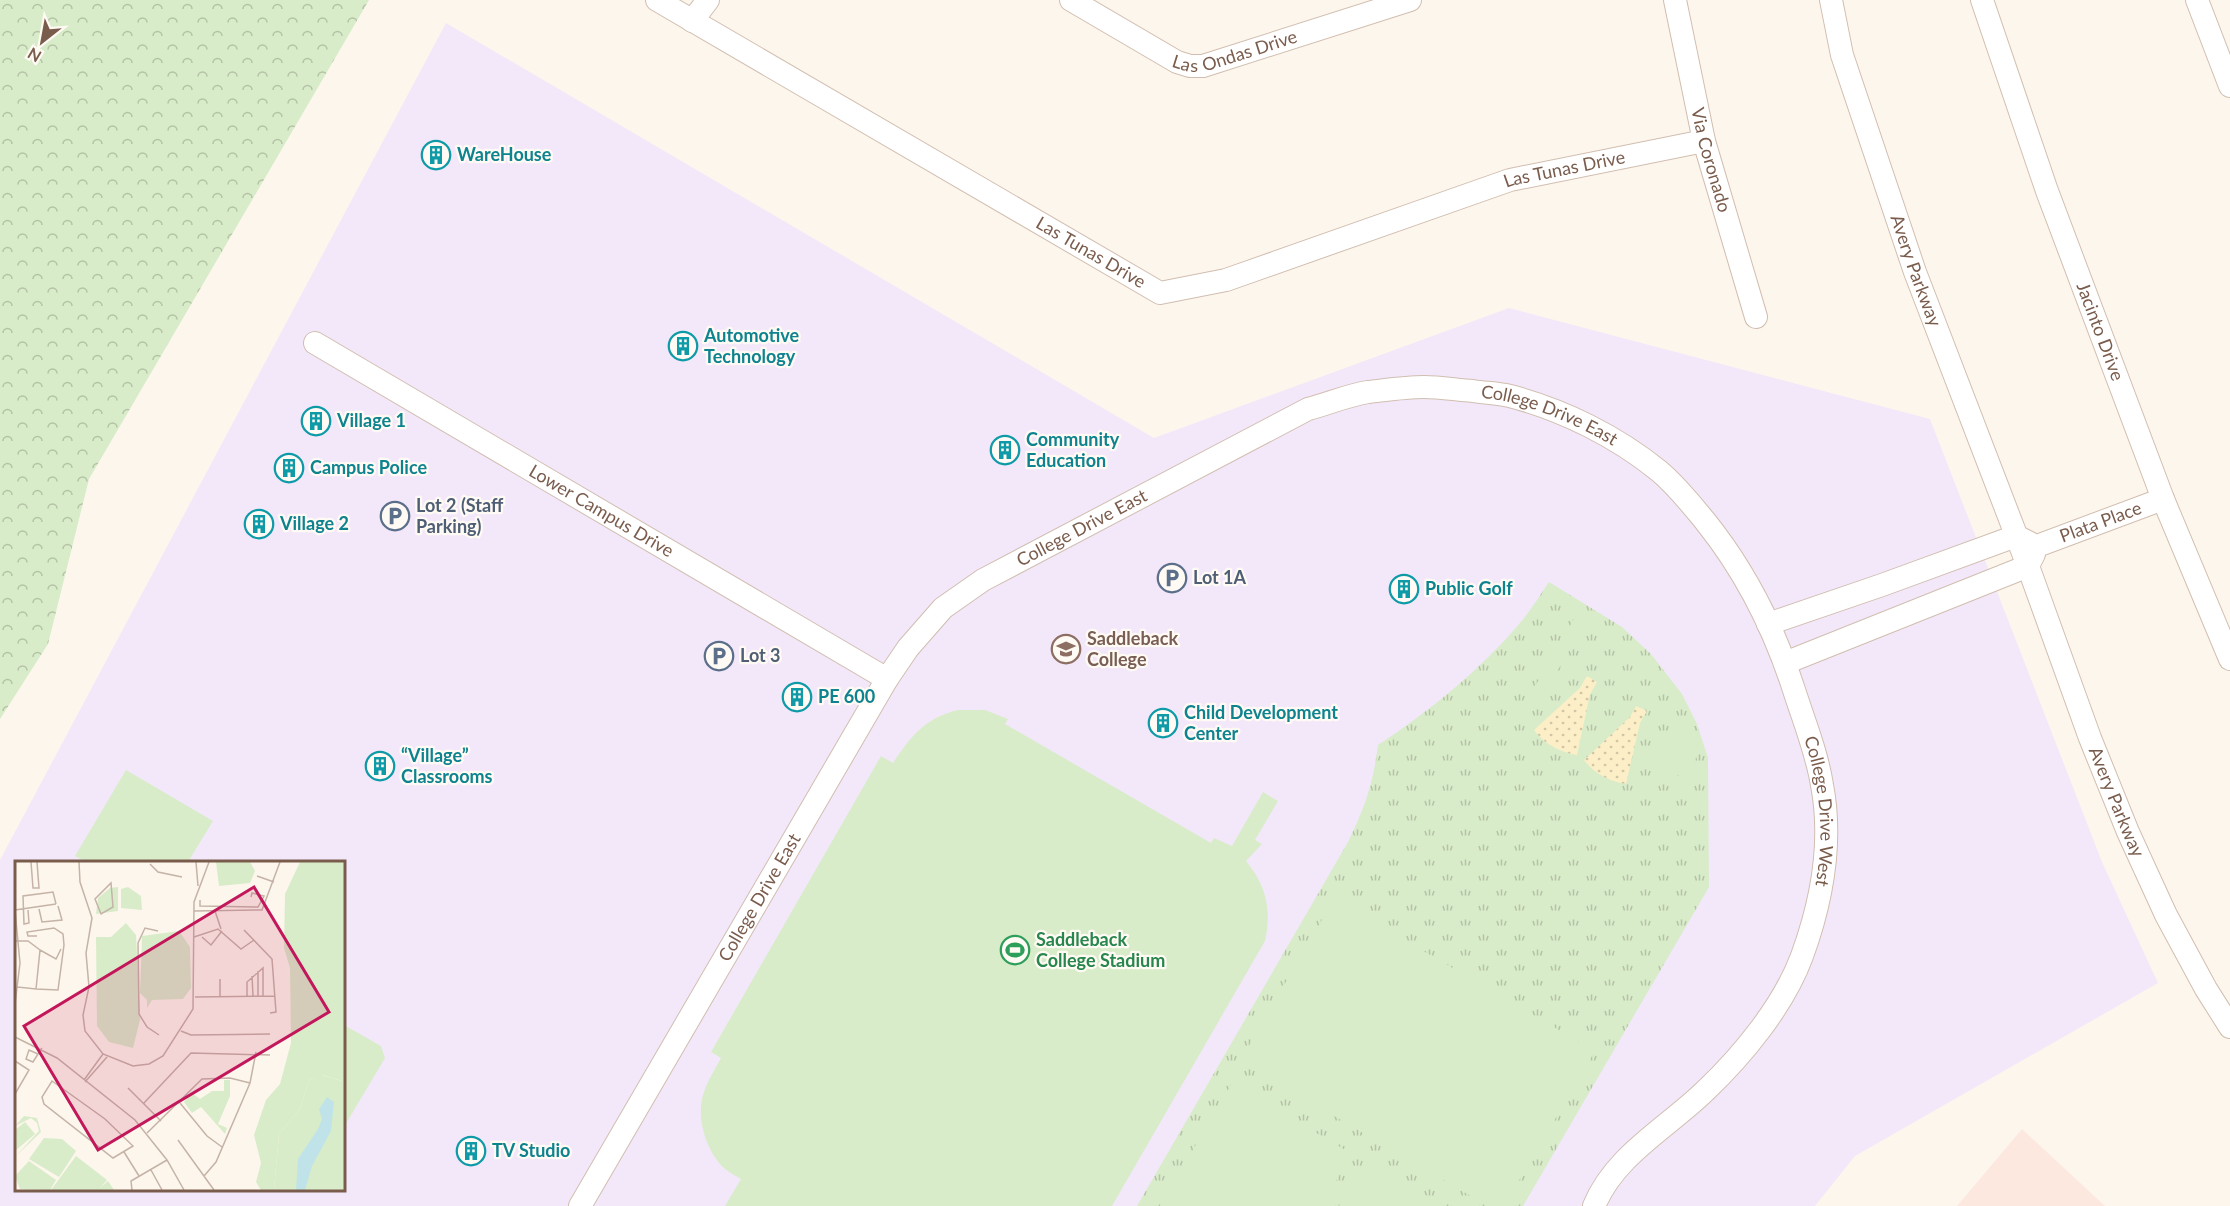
<svg xmlns="http://www.w3.org/2000/svg" width="2230" height="1206" viewBox="0 0 2230 1206" font-family="Lato,sans-serif">
<defs>
<pattern id="grass-tufts" width="24" height="20" patternUnits="userSpaceOnUse" patternTransform="scale(1.5)"><rect width="24" height="20" fill="#d8ecc9"/><path d="M3 7l-1-3M5 7V3M7 7l1-3M15 17l-1-3M17 17v-4M19 17l1-3" fill="none" stroke="#b4c2a5"/></pattern>
<pattern id="forest-crowns" width="20" height="18" patternUnits="userSpaceOnUse" patternTransform="scale(1.5)"><rect width="20" height="18" fill="#d8ecc9"/><path d="M2 6a3 3 0 1 1 6 0M12 15a3 3 0 1 1 6 0" fill="none" stroke="#b4c2a5"/></pattern>
<pattern id="sand-dots" width="8" height="8" patternUnits="userSpaceOnUse" patternTransform="scale(1.5)"><rect width="8" height="8" fill="#fcefc7"/><path d="M2 2h.1M6 6h.1" fill="none" stroke="#d1c5a4" stroke-width="1.8" stroke-linecap="round"/></pattern>
</defs>
<rect width="100%" height="100%" fill="#fdf6ec"/>
<!-- commercial -->
<path fill="#fde8e0" d="M2022 1129 2105 1206H1957Z"/>
<!-- education -->
<path fill="#f3e8fa" fill-rule="evenodd" d="M446 23 1154 438 1509 308 1930 419 2102 862 2158 983 1855 1156 1815 1206H0V860ZM16 862H344V1190H16Z"/>
<!-- grass -->
<path fill="url(#grass-tufts)" d="M1549 582 1622 627 1651 654 1682 694 1697 724 1708 758 1709 887 1523 1206H1137L1348 842C1365 807 1373 784 1378 745 1430 711 1479 671 1520 623 1531 610 1540 595 1549 582Z"/>
<!-- forest -->
<path fill="url(#forest-crowns)" d="M0 0H369L89 479 48 644 0 719Z"/>
<!-- sand -->
<path fill="url(#sand-dots)" d="M1587 676 1597 682 1590 694 1577 755C1560 752 1544 744 1534 730L1580 688Z
M1636 706 1647 711 1640 723 1626 784C1609 781 1595 774 1584 760L1630 717Z"/>
<!-- pitch -->
<path fill="#d8ecc9" d="M1575 617 1585 623 1536 708 1526 702Z
M958 710H985L1008 719 1005 724 1211 843 1214 838 1232 846 1263 792 1278 801 1255 840 1262 844 1246 861C1266 885 1272 910 1265 941L1112 1206H725L741 1179C736 1176 730 1173 725 1169 706 1152 695 1116 704 1092 708 1080 715 1069 721 1058L711 1052 881 756 893 763C911 736 925 718 958 710Z
M1682 732 1698 741 1694 772 1688 781 1652 760 1657 751Z
M126 770 213 821 188 862H86L75 856Z
M1334 899 1595 1051 1504 1206H1488L1240 1061Z
M344 1025 381 1046 385 1058 344 1127Z
M1232 1083 1352 1154 1321 1206H1160Z
M1366 1160 1444 1206H1339Z"/>
<g fill="none" stroke-linecap="round" stroke-linejoin="round">
<!-- minor casing -->
<g stroke="#d1beb0" stroke-width="24">
<g id="minor">
<path id="s1" d="M657 0 1160 293 1226 280 1510 180 1704 141"/>
<path id="s2" d="M1071 0 1177 62 1190 66H1203L1410 0"/>
<path id="s3" d="M1675 0 1704 141 1756 317"/>
<path id="s4" d="M1831 0 1842 55 1915 272 2028 566 2090 738 2128 832 2166 915 2206 989 2230 1027"/>
<path id="s5" d="M1982 0 2047 191 2163 499 2230 659"/>
<path d="M2197 0 2230 86"/>
<path d="M692 21 708 0"/>
<path id="s6" d="M315 343 887 679"/>
<path id="s7" d="M2037 546 2163 499"/>
<path d="M1768 624 1882 585 2016 536 2030 543"/>
<path d="M1785 663 2028 566 2034 554"/>
<path id="s8" d="M580 1206 887 679 908 648 943 608 983 580 1308 409C1328 404 1348 395 1368 392 1386 390 1406 387 1424 387 1440 387 1457 390 1473 391 1485 393 1498 393 1510 396 1563 410 1616 436 1659 471 1676 485 1691 504 1705 521 1746 572 1774 628 1794 690 1804 721 1817 753 1822 785 1833 843 1822 901 1802 956 1784 1005 1743 1055 1705 1091 1667 1128 1615 1155 1594 1206"/>
</g>
</g>
<!-- minor -->
<use href="#minor" stroke="#fff" stroke-width="22"/>
</g>
<!-- icons -->
<defs>
<g id="building-ring" transform="scale(1.5)"><circle r="9.5" fill="#fffaf3" stroke="#0f9aa8" stroke-width="1.5"/><path d="M-4-6H4V6H1V3H-1V6H-4ZM-2.5-4.3h1.7v1.8h-1.7ZM.8-4.3h1.7v1.8H.8ZM-2.5-1h1.7V.8h-1.7ZM.8-1h1.7V.8H.8Z" fill="#0f9aa8"/></g>
<g id="parking-ring" transform="scale(1.5)"><circle r="9.5" fill="#fffaf3" stroke="#5c6f8a" stroke-width="1.5"/><path d="M-3.5-5.5H1a3.5 3.5 0 0 1 0 7H-1V5.5H-3.5ZM-1-3.4V-.6H.8a1.4 1.4 0 0 0 0-2.8Z" fill="#5c6f8a"/></g>
<g id="university-ring" transform="scale(1.5)"><circle r="9.5" fill="#fffaf3" stroke="#8d6e63" stroke-width="1.5"/><path d="M0-5L7-2L0 1L-7-2ZM-4 1L0 2.5L4 1V4Q0 6-4 4Z" fill="#8d6e63"/></g>
<g id="stadium-ring" transform="scale(1.5)"><circle r="9.5" fill="#fffaf3" stroke="#2e9e5b" stroke-width="1.5"/><path d="M0-5a6.5 5 0 1 0 0 10a6.5 5 0 1 0 0-10ZM-3.5-1.8h7v3.6h-7Z" fill="#2e9e5b"/></g>
</defs>
<g fill-rule="evenodd">
<use href="#building-ring" x="436" y="155"/>
<use href="#building-ring" x="683" y="346"/>
<use href="#building-ring" x="316" y="421"/>
<use href="#building-ring" x="1005" y="450"/>
<use href="#building-ring" x="289" y="468"/>
<use href="#parking-ring" x="395" y="516"/>
<use href="#building-ring" x="259" y="524"/>
<use href="#parking-ring" x="1172" y="578"/>
<use href="#building-ring" x="1404" y="589"/>
<use href="#university-ring" x="1066" y="649"/>
<use href="#parking-ring" x="719" y="656"/>
<use href="#building-ring" x="797" y="697"/>
<use href="#building-ring" x="1163" y="723"/>
<use href="#building-ring" x="380" y="766"/>
<use href="#stadium-ring" x="1015" y="950"/>
<use href="#building-ring" x="471" y="1151"/>
</g>
<g text-anchor="middle" stroke-width="4.5" stroke-linejoin="round" paint-order="stroke">
<!-- street labels -->
<g font-size="18" fill="#7a5c4d" stroke="#fffaf3">
<text dy="6" stroke="none"><textPath href="#s2" startOffset="183">Las Ondas Drive</textPath></text>
<text dy="6" stroke="none"><textPath href="#s3" startOffset="164">Via Coronado</textPath></text>
<text dy="6" stroke="none"><textPath href="#s1" startOffset="1006">Las Tunas Drive</textPath></text>
<text dy="6" stroke="none"><textPath href="#s1" startOffset="502">Las Tunas Drive</textPath></text>
<text dy="6" stroke="none"><textPath href="#s4" startOffset="284">Avery Parkway</textPath></text>
<text dy="6" stroke="none"><textPath href="#s5" startOffset="352">Jacinto Drive</textPath></text>
<text dy="6" stroke="none"><textPath href="#s8" startOffset="1365">College Drive East</textPath></text>
<text dy="6" stroke="none"><textPath href="#s6" startOffset="332">Lower Campus Drive</textPath></text>
<text dy="6" stroke="none"><textPath href="#s7" startOffset="68">Plata Place</textPath></text>
<text dy="6" stroke="none"><textPath href="#s8" startOffset="861">College Drive East</textPath></text>
<text dy="6" stroke="none"><textPath href="#s4" startOffset="852">Avery Parkway</textPath></text>
<text dy="6" stroke="none"><textPath href="#s8" startOffset="1875">College Drive West</textPath></text>
<text dy="6" stroke="none"><textPath href="#s8" startOffset="357">College Drive East</textPath></text>
</g>
<!-- culture labels -->
<g font-size="18" font-weight="bold" fill="#0d838f" stroke="#fffaf3" text-anchor="start">
<text x="457" y="161">WareHouse</text>
<text x="704" y="342">Automotive<tspan x="704" dy="21">Technology</tspan></text>
<text x="337" y="427">Village 1</text>
<text x="1026" y="446">Community<tspan x="1026" dy="21">Education</tspan></text>
<text x="310" y="474">Campus Police</text>
<text x="280" y="530">Village 2</text>
<text x="1425" y="595">Public Golf</text>
<text x="818" y="703">PE 600</text>
<text x="1184" y="719">Child Development<tspan x="1184" dy="21">Center</tspan></text>
<text x="401" y="762">“Village”<tspan x="401" dy="21">Classrooms</tspan></text>
<text x="492" y="1157">TV Studio</text>
</g>
<!-- service labels -->
<g font-size="18" font-weight="bold" fill="#4e5e75" stroke="#fffaf3" text-anchor="start">
<text x="416" y="512">Lot 2 (Staff<tspan x="416" dy="21">Parking)</tspan></text>
<text x="1193" y="584">Lot 1A</text>
<text x="740" y="662">Lot 3</text>
</g>
<!-- education labels -->
<g font-size="18" font-weight="bold" fill="#785e54" stroke="#fffaf3" text-anchor="start">
<text x="1087" y="645">Saddleback<tspan x="1087" dy="21">College</tspan></text>
</g>
<!-- leisure labels -->
<g font-size="18" font-weight="bold" fill="#27864d" stroke="#fffaf3" text-anchor="start">
<text x="1036" y="946">Saddleback<tspan x="1036" dy="21">College Stadium</tspan></text>
</g>
</g>
<!-- overview -->
<g transform="translate(15 861)">
<rect width="330" height="330" fill="#fdf6ec"/>
<path d="M111 62 121 74 125 159 118 187 94 181 82 165 81 76H96ZM307 214 330 221V329H259L264 273 285 248 294 219Z" fill="#d8ecc9"/>
<path d="M285 1H330V221L308 214 294 219 285 248 264 273 259 329H246L241 321 246 302 239 274 251 239 265 223 276 182 275 107 269 87 270 33ZM209 219H215V235L203 263 212 267 210 273 186 246 177 252 169 241 177 232 185 238 197 230H209Z" fill="#d8ecc9"/>
<path d="M201 1H235L240 10 235 22 204 25ZM103 26V50L81 53 83 37 95 27ZM113 26 126 35 127 49 106 47V28ZM164 70 175 86 176 127 168 138 137 139 132 147V139L125 132 127 75ZM119 78V115H103L102 79ZM83 79H100L101 116H84ZM84 118H120V141H84ZM9 255 22 257 26 271 0 296 24 270 22 262 16 257 0 265ZM10 261 20 273 0 290V269ZM29 277 47 278 61 290 44 316 14 298ZM61 295 92 319 85 327 93 320 99 329H36ZM14 300 41 319 35 329 5 328 0 315Z" fill="#d8ecc9"/>
<path d="M312 236 319 241 316 270 297 305 290 329H281L283 298 303 268 307 258 304 248Z" fill="#bfe3e8"/>
<path fill="none" stroke="#c5b3a7" stroke-width="1.5" d="M16 1 18 27H24L22 1M64 1 65 21 77 57 71 92 74 126 68 154 70 170 88 193 118 205 134 203 148 195 178 148 179 41 194 1M181 1 183 25M135 3 143 11 167 16M242 15 259 21M96 22 98 46 86 53 80 38ZM185 39V45L243 46 249 35 237 32 236 36M24 48 27 61 47 59 43 45M0 49 41 43M0 49 5 102 0 143M13 49 14 62 9 63 8 35 38 31 41 43M179 50 247 49 265 1M200 50 206 68M229 69 257 98 261 151 255 152M143 70 130 67 123 82 124 153 132 166 144 174M179 76 203 68 226 88 239 79M187 76 196 84 207 70M0 80H13L25 89 21 128 2 126M0 87V118M25 89 41 98 46 88M243 110V135M237 115 238 135M205 123V118V135M21 128 43 129 49 84 48 73 39 67 12 71 13 75H22M232 135V121L248 107V135M180 136 260 135M166 170 176 174 255 173M0 176 42 197 120 259 152 299 169 329M23 193 18 201 11 198 14 189 23 193 27 187M0 200 14 209 0 233M69 219 88 193M37 220 90 258 118 285 98 297 29 243 27 236ZM70 221 92 196M113 227 146 260M129 242 176 192 255 194M165 242 192 275 207 286M132 272 187 218 215 217 235 222M163 279 199 329M109 291 124 315M136 309 147 329M189 315 201 301 235 222 241 191M117 329 116 320 152 299"/>
<path fill="#c2185b" fill-opacity="0.15" stroke="#c2185b" stroke-width="3" d="M239 26 314 151 83 289 9 165Z"/>
<rect width="330" height="330" fill="none" stroke="#7a5c4d" stroke-width="3"/>
</g>
<!-- north arrow -->
<g transform="translate(42 42) rotate(211)" stroke="#fffaf3" stroke-width="4.5" paint-order="stroke">
<path d="M0-4.5L10 22L0 15L-10 22Z" fill="#7a5c4d"/>
<text y="-9" font-size="16" font-weight="bold" text-anchor="middle" fill="#7a5c4d">N</text>
</g>
</svg>
